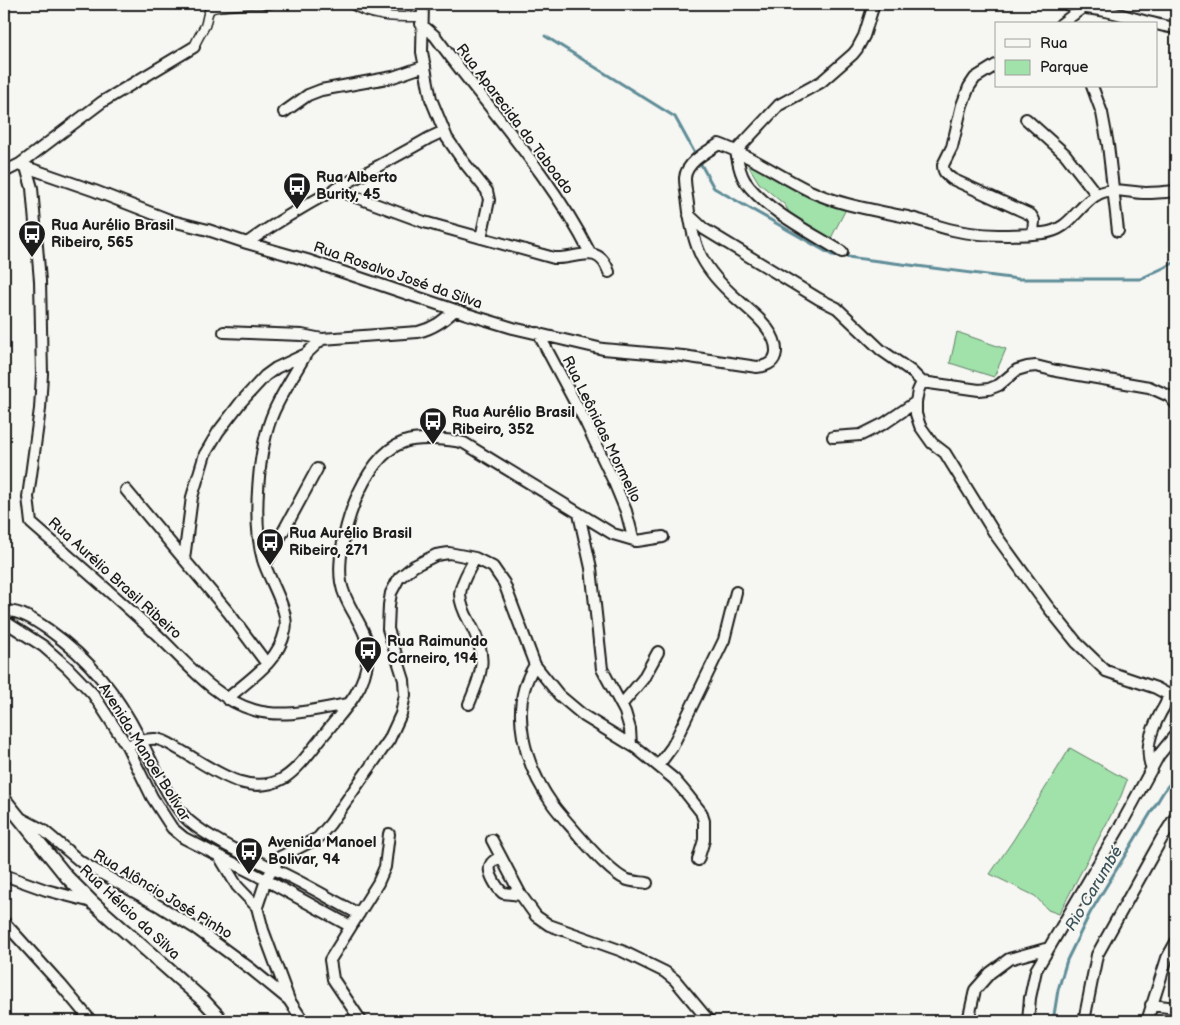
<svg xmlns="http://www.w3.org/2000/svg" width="1180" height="1025" viewBox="0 0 1180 1025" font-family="'Balsamiq Sans',sans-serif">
<rect width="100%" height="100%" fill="#f6f6f2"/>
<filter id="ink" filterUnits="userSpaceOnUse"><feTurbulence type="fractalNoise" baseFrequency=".02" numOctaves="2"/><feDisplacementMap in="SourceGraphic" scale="10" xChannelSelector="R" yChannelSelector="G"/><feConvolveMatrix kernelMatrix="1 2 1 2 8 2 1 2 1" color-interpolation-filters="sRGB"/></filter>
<g filter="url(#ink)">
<!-- green -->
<path fill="#a1e1aa" stroke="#5e7e63" d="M745 160 847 207 830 240 792 218 785 205 759 183Z
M957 332 1006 349 994 377 950 363Z
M1070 748 1127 780 1121 796 1059 914 1048 910 1035 896 990 874 1014 839Z"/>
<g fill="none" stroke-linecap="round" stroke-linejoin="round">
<!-- stream -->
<path stroke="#5f8d98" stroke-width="3" d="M545 36 675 117 714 188 832 255 1018 279H1140L1176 262
M1053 1021 1058 990 1067 960 1090 913 1164 791 1176 776"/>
<!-- pedestrian casing -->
<g stroke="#1c1c1c" stroke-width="11">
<path id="pedestrian" d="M351 4C373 18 396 17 422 17
M194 47C197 39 201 33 205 26 207 21 207 13 210 10 215 5 260 4 270 4"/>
</g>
<!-- minor casing -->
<g stroke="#1c1c1c" stroke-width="14">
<path id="minor" d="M423 4 422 52 431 99 447 138 463 161 487 191 489 200 481 238
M1067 4C1081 8 1095 9 1110 12 1132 17 1154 25 1176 28
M421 24 435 36C487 107 550 174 590 253
M1061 24 1081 9
M996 65 975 78 969 87 962 105 952 147 943 165C943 173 947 175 952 179L1031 215 1034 220 1033 234
M1092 86 1102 113 1108 145 1118 231
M284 112 308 95 321 90 393 77 425 66
M1026 119 1065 154 1097 195
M20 164 26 167 32 188 40 281 42 374 40 409 28 497 31 523C72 559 113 594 153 631 184 659 212 698 254 710 284 719 318 709 348 704
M26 167 95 191 172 221 208 230 247 243 307 260 467 314 513 328 603 349 683 356 757 367C782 365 779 344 767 328 759 317 747 308 737 299 703 269 693 249 688 204 687 196 685 186 685 178 686 162 708 151 719 144 752 156 779 176 810 191 841 205 869 209 902 216 919 219 935 226 953 230 978 236 1017 236 1043 233 1071 230 1076 207 1098 194 1113 186 1129 193 1146 193 1156 193 1166 192 1176 191
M4 172 20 164 102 102 194 47
M334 189 424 222 554 258C577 260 598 241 609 272
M689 215 704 229 819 299 837 308 881 350 911 371 922 382 918 391 916 402V414L920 426 932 443 945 453 995 534 1048 607 1077 643 1106 671 1156 688 1167 694C1168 702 1165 705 1161 712 1151 731 1144 749 1152 769
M247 243C304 202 369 173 429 138L444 131
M842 252C812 233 765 210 745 181 739 172 738 161 736 151L779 105 821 82 853 54 857 49 864 36 874 4
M224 332 302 335 322 339
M538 333 586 423 614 482 626 511 634 541
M922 382 979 390 989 389 999 385 1017 370 1027 367 1036 366 1056 371 1149 387 1169 396 1176 404
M833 437 861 435 885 423 916 402
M126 490 229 613 267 664
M579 514 591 568 602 669 625 712 630 729 631 745
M184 559 192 497 205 454 218 432 241 402 265 376 276 368 306 354 322 339 418 332C434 328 443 321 455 310
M265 565 317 469
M4 611C20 610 36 621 49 630 90 659 117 694 140 739 153 763 169 803 189 821 211 840 252 858 278 871 306 884 332 900 359 914
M4 621 43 646 67 667 93 694 127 746 152 797 172 828 184 838 266 880 350 926
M535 665C507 708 525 766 553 805 561 816 571 826 580 837 591 849 610 872 625 879 632 882 640 882 647 883
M227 699C249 679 278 663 285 631 290 611 269 580 263 560 252 521 258 447 274 411 283 391 295 373 306 354
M469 704C483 670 488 656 470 623 465 614 460 604 460 594 461 581 470 569 475 558
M622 704 643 679 658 652
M127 746C136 742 146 738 156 739 165 740 173 746 180 750 210 767 248 799 284 778 301 767 314 746 327 731 336 719 347 708 355 695 362 684 367 669 368 656 370 628 345 609 341 582 335 543 362 456 404 442 418 437 449 439 464 443L613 534 637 541 663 537
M658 766 672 747 724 640 736 592
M22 819 43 830 81 862 161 907 198 930 251 969 289 1000
M492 840 521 895 536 916 549 925 622 951 665 972 675 980 709 1021
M219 856 237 886 257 907 263 930 289 1000 303 1021
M501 857C497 859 492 861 491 864 486 871 497 888 503 893L521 895
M4 875 46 890 92 902
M257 907 266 880 280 857 318 838 330 824 389 740 401 714 405 695 404 680 388 629 389 605 391 593 399 578 414 566 436 555 449 553 475 558 493 567 504 583 535 665 559 695 584 716 636 748 674 779 686 793 701 812 704 821V840L698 860
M4 922 61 985 91 1021
M1151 1005 1176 1008
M361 1021 333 979 330 960 378 883 385 867 389 834
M968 1021 975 990 990 973 1009 959 1049 948 1121 825 1159 755 1176 734
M1028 1021 1030 998 1036 970 1049 948
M1084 1021 1097 955 1162 838 1176 816
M1147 1021 1167 958 1176 942"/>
</g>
<!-- tertiary casing -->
<g stroke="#1c1c1c" stroke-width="16">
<path id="tertiary" d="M4 799 67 877 92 902 203 1000 218 1016 220 1021"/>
</g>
<!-- pedestrian -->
<use href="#pedestrian" stroke="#f6f6f2" stroke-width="8"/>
<!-- minor -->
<use href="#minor" stroke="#f6f6f2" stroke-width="10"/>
<!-- tertiary -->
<use href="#tertiary" stroke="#f6f6f2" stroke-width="12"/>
</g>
</g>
<!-- icons -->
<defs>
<g id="bus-pin" transform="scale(1.4375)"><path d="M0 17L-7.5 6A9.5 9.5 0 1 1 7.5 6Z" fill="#1c1c1c" stroke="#f6f6f2"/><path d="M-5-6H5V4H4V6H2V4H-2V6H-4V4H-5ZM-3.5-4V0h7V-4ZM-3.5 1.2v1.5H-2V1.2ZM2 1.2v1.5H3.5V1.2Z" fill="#fff"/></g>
</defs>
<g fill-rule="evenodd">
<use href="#bus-pin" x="297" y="186"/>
<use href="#bus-pin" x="32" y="234"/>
<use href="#bus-pin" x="433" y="421"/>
<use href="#bus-pin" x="270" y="542"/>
<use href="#bus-pin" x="368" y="650"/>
<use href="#bus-pin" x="249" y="851"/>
</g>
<g text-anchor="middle" stroke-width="4" stroke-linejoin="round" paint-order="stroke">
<!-- street labels -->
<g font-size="15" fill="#1c1c1c" stroke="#f6f6f2">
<text transform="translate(515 119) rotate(53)" y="5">Rua Aparecida do Taboado</text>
<text transform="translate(398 275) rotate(19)" y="5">Rua Rosalvo José da Silva</text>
<text transform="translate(602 429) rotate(64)" y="5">Rua Leônidas Mormello</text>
<text transform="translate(115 578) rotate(42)" y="5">Rua Aurélio Brasil Ribeiro</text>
<text transform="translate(145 752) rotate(58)" y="5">Avenida Manoel Bolívar</text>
<text transform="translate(163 894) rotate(31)" y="5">Rua Alôncio José Pinho</text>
<text transform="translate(130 912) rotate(43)" y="5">Rua Hélcio da Silva</text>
</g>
<!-- poi labels -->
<g font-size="15" font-weight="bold" fill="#1c1c1c" stroke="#f6f6f2" text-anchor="start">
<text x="316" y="182">Rua Alberto<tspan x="316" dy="17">Burity, 45</tspan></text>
<text x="51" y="230">Rua Aurélio Brasil<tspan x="51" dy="17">Ribeiro, 565</tspan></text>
<text x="452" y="417">Rua Aurélio Brasil<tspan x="452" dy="17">Ribeiro, 352</tspan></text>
<text x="289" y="538">Rua Aurélio Brasil<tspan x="289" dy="17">Ribeiro, 271</tspan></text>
<text x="387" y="646">Rua Raimundo<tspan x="387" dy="17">Carneiro, 194</tspan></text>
<text x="268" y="847">Avenida Manoel<tspan x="268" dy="17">Bolivar, 94</tspan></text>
</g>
<!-- water labels -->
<g font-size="16" font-style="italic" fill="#3d545a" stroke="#f6f6f2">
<text transform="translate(1093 888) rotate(-59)" y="6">Rio Carumbé</text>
</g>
</g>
<!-- margin -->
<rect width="1180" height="1025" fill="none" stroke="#f6f6f2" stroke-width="20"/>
<rect x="10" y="10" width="1160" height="1005" fill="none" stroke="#1c1c1c" stroke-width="2" filter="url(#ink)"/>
<!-- legend -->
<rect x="995" y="22" width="162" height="65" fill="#f6f6f2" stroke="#9f9f9c"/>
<rect x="1005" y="39" width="25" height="8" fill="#f6f6f2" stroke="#9f9f9c"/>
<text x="1040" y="48" font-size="15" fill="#1c1c1c">Rua</text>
<rect x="1005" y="60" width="25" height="15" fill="#a1e1aa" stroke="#9f9f9c"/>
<text x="1040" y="72" font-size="15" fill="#1c1c1c">Parque</text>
</svg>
